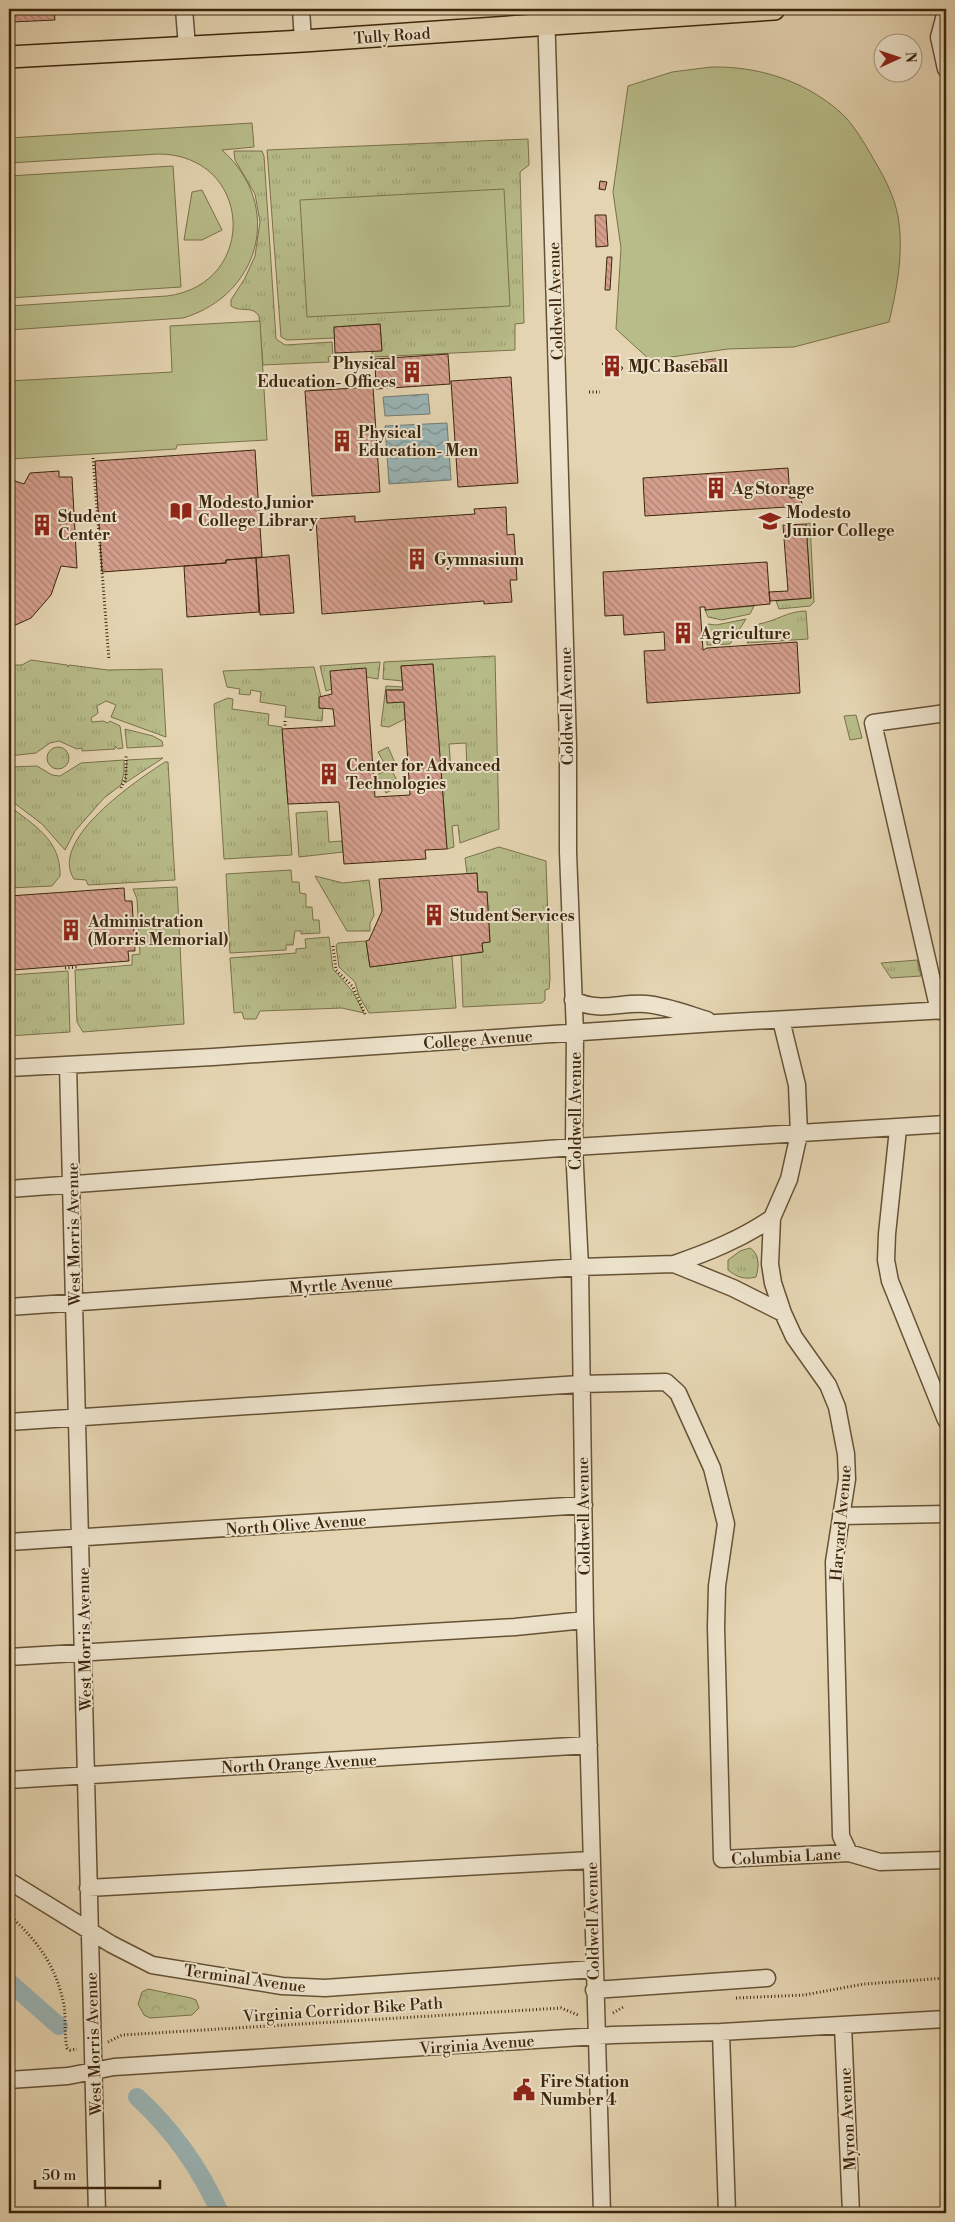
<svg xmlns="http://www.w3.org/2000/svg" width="955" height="2222" viewBox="0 0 955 2222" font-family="'Libre Bodoni',serif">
<defs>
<pattern id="grass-tufts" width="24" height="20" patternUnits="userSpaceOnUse" patternTransform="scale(1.25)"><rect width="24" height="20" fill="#b7bc89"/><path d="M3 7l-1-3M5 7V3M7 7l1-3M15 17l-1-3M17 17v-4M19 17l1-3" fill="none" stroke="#9ea175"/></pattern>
<pattern id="park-crowns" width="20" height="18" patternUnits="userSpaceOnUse" patternTransform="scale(1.25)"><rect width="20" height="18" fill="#b7bc89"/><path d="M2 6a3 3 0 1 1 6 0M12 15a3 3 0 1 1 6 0" fill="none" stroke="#9ea175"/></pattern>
<pattern id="water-waves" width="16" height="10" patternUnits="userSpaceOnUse" patternTransform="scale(1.25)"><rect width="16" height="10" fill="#9ab5b6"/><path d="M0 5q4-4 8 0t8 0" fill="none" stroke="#7f9392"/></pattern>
<pattern id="building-back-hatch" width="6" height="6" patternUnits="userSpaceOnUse" patternTransform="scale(1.25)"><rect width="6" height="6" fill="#d59f8d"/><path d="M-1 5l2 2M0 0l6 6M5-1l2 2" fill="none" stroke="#ae8172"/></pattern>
</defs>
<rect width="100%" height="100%" fill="#e4d4b1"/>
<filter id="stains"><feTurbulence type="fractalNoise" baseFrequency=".004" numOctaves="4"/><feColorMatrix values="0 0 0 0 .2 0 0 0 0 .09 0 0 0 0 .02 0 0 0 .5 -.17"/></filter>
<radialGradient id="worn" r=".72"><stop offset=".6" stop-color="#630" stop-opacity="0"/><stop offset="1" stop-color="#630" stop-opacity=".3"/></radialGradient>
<!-- grass -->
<path fill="url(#grass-tufts)" stroke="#7a714a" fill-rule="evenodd" d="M528 139 529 165 520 172 524 323 515 324V350L372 357V351L382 350 380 324 334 327 335 338 287 340 281 337 267 150Z
M234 151H262L264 156 276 339 285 345 332 342 333 356 328 357 329 362 263 365 259 316C252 305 241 313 231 306V300L245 278 255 256 260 222 255 194 235 160Z
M810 523 814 602 810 606 779 609 776 601 811 598 806 524Z
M754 606 750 614 722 620 708 617 705 610Z
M806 611 808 639 747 643 759 624C776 621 788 611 806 611Z
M746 619 730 644 707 645 706 629 708 624 716 625Z
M495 656 499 829 460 843 458 825 452 826 454 847 447 849 433 664 401 666 402 681 383 679 384 662ZM466 743 467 769 451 770 449 744Z
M31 660 67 665 68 667 69 665 108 670 162 669 166 737 111 717 116 705 106 701 97 706 98 713 91 718 92 722 103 721 108 723 110 721 120 726 123 748 118 749 115 746V749L82 751V748L77 749 59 741 50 743 36 753 9 756V665H22Z
M380 662 378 679 366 677 326 691 320 666Z
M314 667 321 697 319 708H323L322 721 285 717 286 706 260 702 261 692 251 690 250 695 239 694 240 689 227 687 223 671Z
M386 686 403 687V690H387L404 702 405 719 389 727 381 726Z
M228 698 233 699 232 709 269 714 268 725 282 727 292 855 224 859 214 704Z
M856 715 862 738 850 740 844 716Z
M125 729 153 736 162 741 163 746 127 748Z
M388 747 396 765 392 771 400 786 386 793 377 775 383 772 379 763 383 761 378 752Z
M47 758a11 11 0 1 1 22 0a11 11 0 1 1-22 0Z
M163 758 125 783 127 760Z
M124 760V773L121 785 104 798 75 831 65 850 42 824 9 799V767L37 766 52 775 60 776 81 763Z
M165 762H168L175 880 88 885 86 880 74 879C48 840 137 780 165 762Z
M9 806C34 825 61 840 60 876L52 886 9 888Z
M327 811 329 842 342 841 343 852 299 857 296 813Z
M499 847 546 861 550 979 549 989 545 990V1000L542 1003 463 1007 461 955 483 952 482 943 490 942 487 892H478L477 873 467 874 465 858Z
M291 870 292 882H299L300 893 306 894V907H312L313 920H319L320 933 301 934V931H295L293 945H286V950L230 953 226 874Z
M315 876 343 883 369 880 374 915 370 923V931H347Z
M177 887 184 1024 83 1032 77 1022 75 970 132 965V955L140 954 137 899 133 889Z
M329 937 333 969 353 992 364 1013 342 1008 260 1011 256 1019H244L242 1012 234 1013 230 958 296 953V949L306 948 305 939Z
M366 941 370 967 452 956 456 1008 369 1013 359 996 355 982 339 967 336 946 338 943Z
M917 960 921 976 891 978 881 963Z
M68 971 70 1032 9 1036V972L11 975Z
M750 1248C760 1254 759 1267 756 1277 744 1280 737 1277 728 1270V1260L740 1251Z"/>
<!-- park -->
<path fill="url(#park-crowns)" stroke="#7a714a" d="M148 1989 191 1998 196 2000 199 2008 192 2015 150 2018 144 2015 138 2004 142 1992Z"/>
<!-- pitch -->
<path fill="#b7bc89" stroke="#7a714a" d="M711 67C757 66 803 80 839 111 853 123 865 144 874 160 885 178 894 196 898 216 904 251 897 289 889 322L794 347 728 349 650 360 616 329 621 248 613 192 628 86 672 72Z
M252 123 254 147 222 150C284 205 261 295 183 318L9 330V306L167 296C260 284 253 154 158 154L9 163V138Z
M173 166 181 287 9 298V176Z
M504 189 510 306 307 317 300 200Z
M202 190 222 230 202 240H184L192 192Z
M260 321 267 440 177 445 176 449 9 459V381L172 372 170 326Z"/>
<!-- water -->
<path fill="url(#water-waves)" stroke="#747c72" d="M428 394 430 414 385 416 383 397Z
M447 423 451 480 389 484 385 426Z"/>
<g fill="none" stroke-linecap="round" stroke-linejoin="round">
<!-- canal -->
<path stroke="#9ab5b6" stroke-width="18" d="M9 1982 59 2026
M137 2097C173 2130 200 2168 220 2213"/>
</g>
<!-- building -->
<path fill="url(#building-back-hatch)" stroke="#3c260c" d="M11 9H54L55 20 12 22Z
M147 9H166V13L147 14Z
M600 181 607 182 605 190 599 189Z
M595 215H606L608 246 596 247Z
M607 257H612L610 290H605Z
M380 324 382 351 335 353 334 327Z
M448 354 450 384 376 389 375 359Z
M609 356 623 368 615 377 602 364Z
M722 358V363L692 368 691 362Z
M511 377 518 483 458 487 451 381Z
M373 387 380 492 312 496 305 391Z
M255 450 262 557 226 560V563L102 572 95 461Z
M788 468 790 498 801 497 802 506 645 516 643 478Z
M59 471V477H72L77 568 61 566 51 595 31 618 9 628V479L24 484 30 473Z
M506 507 507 535 514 534 517 580H510L512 602 484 604V601L322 614 316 519 355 516V522L475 514 474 509Z
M806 524 811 598 770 601 769 592 788 591 783 525Z
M289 555 294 613 260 615 256 558Z
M256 558 259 612 187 617 184 566 226 563V560Z
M767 562 770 604 705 610V607H700L703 650 707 648 797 642 800 693 647 703 644 651 665 650 664 632 624 635 623 615 605 616 603 572Z
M433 664 447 849 425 850 426 859 344 864 339 802 288 804 282 729 335 726 333 709 319 708V697L332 694 330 671 366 668 375 797 410 795 404 702 387 703 386 690H403L401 666Z
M477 873 478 892H487L490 942 482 943 483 952 370 967 366 941 369 940 382 911 379 879Z
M124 888 125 901H132L135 951H128L129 961 13 970 12 956H9V896Z"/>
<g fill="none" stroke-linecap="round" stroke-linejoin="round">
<!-- minor casing -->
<g stroke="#665235" stroke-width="19">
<path id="minor" d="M184 9 187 47
M301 9 303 41
M546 9 568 745V852L575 1033 574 1147 580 1267 585 1620 602 2213
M946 11 939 37 946 69
M573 1000C602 1013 618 1002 646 1004 667 1006 687 1014 707 1020
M939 1011 873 723 946 713
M781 1020 797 1085 799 1134 789 1179 772 1218 770 1264 773 1283 783 1313 794 1337 828 1385 837 1407 846 1454 847 1479 834 1562 841 1836 849 1853 880 1862 946 1860
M68 1065 97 2213
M9 1068 213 1057 716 1023 946 1010
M898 1129 887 1234 886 1260 890 1281 946 1420
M9 1189 574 1147 946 1124
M674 1264C709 1252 741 1239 772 1218
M9 1307 580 1267 674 1264 733 1288 783 1313
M9 1422 580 1384 666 1382 678 1393 712 1468 726 1524 717 1586 716 1627 722 1859 849 1853
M841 1516 946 1514
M9 1542 584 1505
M9 1657 515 1627 585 1620
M9 1780 589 1745
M9 1881 111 1944 152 1965 282 1986 325 1988 594 1969
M88 1888 591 1860
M594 1990 767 1978
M843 2025 851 2213
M721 2032 727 2213
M9 2080 68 2076 114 2067 613 2035 721 2032 946 2019"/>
</g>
<!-- major casing -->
<g stroke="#3c260c" stroke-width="24">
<path id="major" d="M9 57 303 41 774 9"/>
</g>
<!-- path -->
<path stroke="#3c260c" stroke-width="3" stroke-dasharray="1 2.5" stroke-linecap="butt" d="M589 392H600
M93 458 109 660
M285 721V728
M121 788 126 777V754
M333 946 336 970 353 987 366 1016
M9 959H12
M65 968 77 967
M9 1915C38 1941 56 1966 64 2005 66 2019 64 2034 67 2048L70 2050 77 2049
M736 1998 804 1995 864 1984 946 1978
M613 2013 625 2006
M108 2042 122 2035 561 2008 578 2015"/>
<!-- minor -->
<use href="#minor" stroke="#ede3cc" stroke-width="16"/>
<!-- major -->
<use href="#major" stroke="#e4d4b1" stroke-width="21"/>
</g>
<!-- icons -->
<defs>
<g id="building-bare" transform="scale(1.725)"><path d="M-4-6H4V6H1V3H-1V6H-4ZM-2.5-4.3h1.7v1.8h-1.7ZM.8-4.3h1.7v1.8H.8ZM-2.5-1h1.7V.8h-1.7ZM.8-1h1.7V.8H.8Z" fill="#8f2418" stroke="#ede3cc" stroke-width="2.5" paint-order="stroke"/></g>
<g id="library-bare" transform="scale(1.725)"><path d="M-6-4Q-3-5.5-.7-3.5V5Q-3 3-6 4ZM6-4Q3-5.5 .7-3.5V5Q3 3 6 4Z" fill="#8f2418" stroke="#ede3cc" stroke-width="2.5" paint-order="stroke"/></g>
<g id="university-bare" transform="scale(1.725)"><path d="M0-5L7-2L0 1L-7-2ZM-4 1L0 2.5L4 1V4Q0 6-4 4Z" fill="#8f2418" stroke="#ede3cc" stroke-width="2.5" paint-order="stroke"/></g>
<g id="civic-bare" transform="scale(1.725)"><path d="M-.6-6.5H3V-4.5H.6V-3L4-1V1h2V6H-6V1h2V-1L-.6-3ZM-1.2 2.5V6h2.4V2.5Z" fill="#8f2418" stroke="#ede3cc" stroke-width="2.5" paint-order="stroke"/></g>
</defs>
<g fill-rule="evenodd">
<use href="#building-bare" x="612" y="366"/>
<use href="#building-bare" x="412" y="372"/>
<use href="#building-bare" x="342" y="441"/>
<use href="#building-bare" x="716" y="488"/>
<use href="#library-bare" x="181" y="511"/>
<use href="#university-bare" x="770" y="521"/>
<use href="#building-bare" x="42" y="525"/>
<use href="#building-bare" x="417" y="559"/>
<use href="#building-bare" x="683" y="633"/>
<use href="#building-bare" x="329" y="774"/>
<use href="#building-bare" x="434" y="915"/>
<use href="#building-bare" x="71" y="930"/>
<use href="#civic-bare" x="524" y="2090"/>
</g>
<g text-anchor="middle" stroke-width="4" stroke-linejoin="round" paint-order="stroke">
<!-- street labels -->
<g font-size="16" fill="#3c260c" stroke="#ede3cc">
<text transform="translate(392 35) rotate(-4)" y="6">Tully Road</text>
<text transform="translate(555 301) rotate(-92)" y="6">Coldwell Avenue</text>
<text transform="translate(566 706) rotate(-91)" y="6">Coldwell Avenue</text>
<text transform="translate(478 1039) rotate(-4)" y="6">College Avenue</text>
<text transform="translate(575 1111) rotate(-90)" y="6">Coldwell Avenue</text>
<text transform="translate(73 1234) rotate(-91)" y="6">West Morris Avenue</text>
<text transform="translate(341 1284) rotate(-4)" y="6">Myrtle Avenue</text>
<text transform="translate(583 1516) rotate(-91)" y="6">Coldwell Avenue</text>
<text transform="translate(840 1523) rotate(-85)" y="6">Harvard Avenue</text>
<text transform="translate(296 1524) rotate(-4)" y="6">North Olive Avenue</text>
<text transform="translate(84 1639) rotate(-91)" y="6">West Morris Avenue</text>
<text transform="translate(299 1763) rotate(-3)" y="6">North Orange Avenue</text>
<text transform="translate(786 1856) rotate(-3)" y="6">Columbia Lane</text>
<text transform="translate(592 1921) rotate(-91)" y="6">Coldwell Avenue</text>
<text transform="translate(245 1978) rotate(8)" y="6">Terminal Avenue</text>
<text transform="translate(343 2009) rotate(-4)" y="6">Virginia Corridor Bike Path</text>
<text transform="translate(93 2044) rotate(-92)" y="6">West Morris Avenue</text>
<text transform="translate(477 2044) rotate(-4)" y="6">Virginia Avenue</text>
<text transform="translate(847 2119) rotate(-93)" y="6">Myron Avenue</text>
</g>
<!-- poi labels -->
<g font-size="16" font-weight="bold" fill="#3c260c" stroke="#ede3cc" text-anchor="start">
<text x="396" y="369" text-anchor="end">Physical<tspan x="396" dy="18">Education- Offices</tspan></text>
<text x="628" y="372">MJC Baseball</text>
<text x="358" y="438">Physical<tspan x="358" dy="18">Education- Men</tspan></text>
<text x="732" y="494">Ag Storage</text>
<text x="198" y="508">Modesto Junior<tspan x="198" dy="18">College Library</tspan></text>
<text x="786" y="518">Modesto<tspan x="786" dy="18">Junior College</tspan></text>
<text x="58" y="522">Student<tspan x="58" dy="18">Center</tspan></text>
<text x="434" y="565">Gymnasium</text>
<text x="700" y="639">Agriculture</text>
<text x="346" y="771">Center for Advanced<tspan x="346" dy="18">Technologies</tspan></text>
<text x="450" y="921">Student Services</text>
<text x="88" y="927">Administration<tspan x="88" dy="18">(Morris Memorial)</tspan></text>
<text x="540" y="2087">Fire Station<tspan x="540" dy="18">Number 4</tspan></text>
</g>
</g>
<!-- margin -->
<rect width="955" height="2222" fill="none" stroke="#e4d4b1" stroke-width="30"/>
<rect x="10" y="10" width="935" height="2202" fill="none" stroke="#3c260c" stroke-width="2.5"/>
<rect x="15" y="15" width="925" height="2192" fill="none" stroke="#3c260c"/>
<!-- north arrow -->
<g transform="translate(898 58) rotate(87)"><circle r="24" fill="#ede3cc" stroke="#a6977f"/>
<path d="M0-4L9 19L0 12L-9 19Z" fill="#8f2418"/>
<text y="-8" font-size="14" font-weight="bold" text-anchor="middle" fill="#3c260c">N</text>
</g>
<!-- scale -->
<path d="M35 2180v8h125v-8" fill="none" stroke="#3c260c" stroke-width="2.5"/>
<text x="42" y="2180" font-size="15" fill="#3c260c" stroke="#ede3cc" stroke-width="4" paint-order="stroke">50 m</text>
<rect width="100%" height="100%" filter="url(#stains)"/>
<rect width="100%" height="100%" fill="url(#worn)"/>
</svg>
